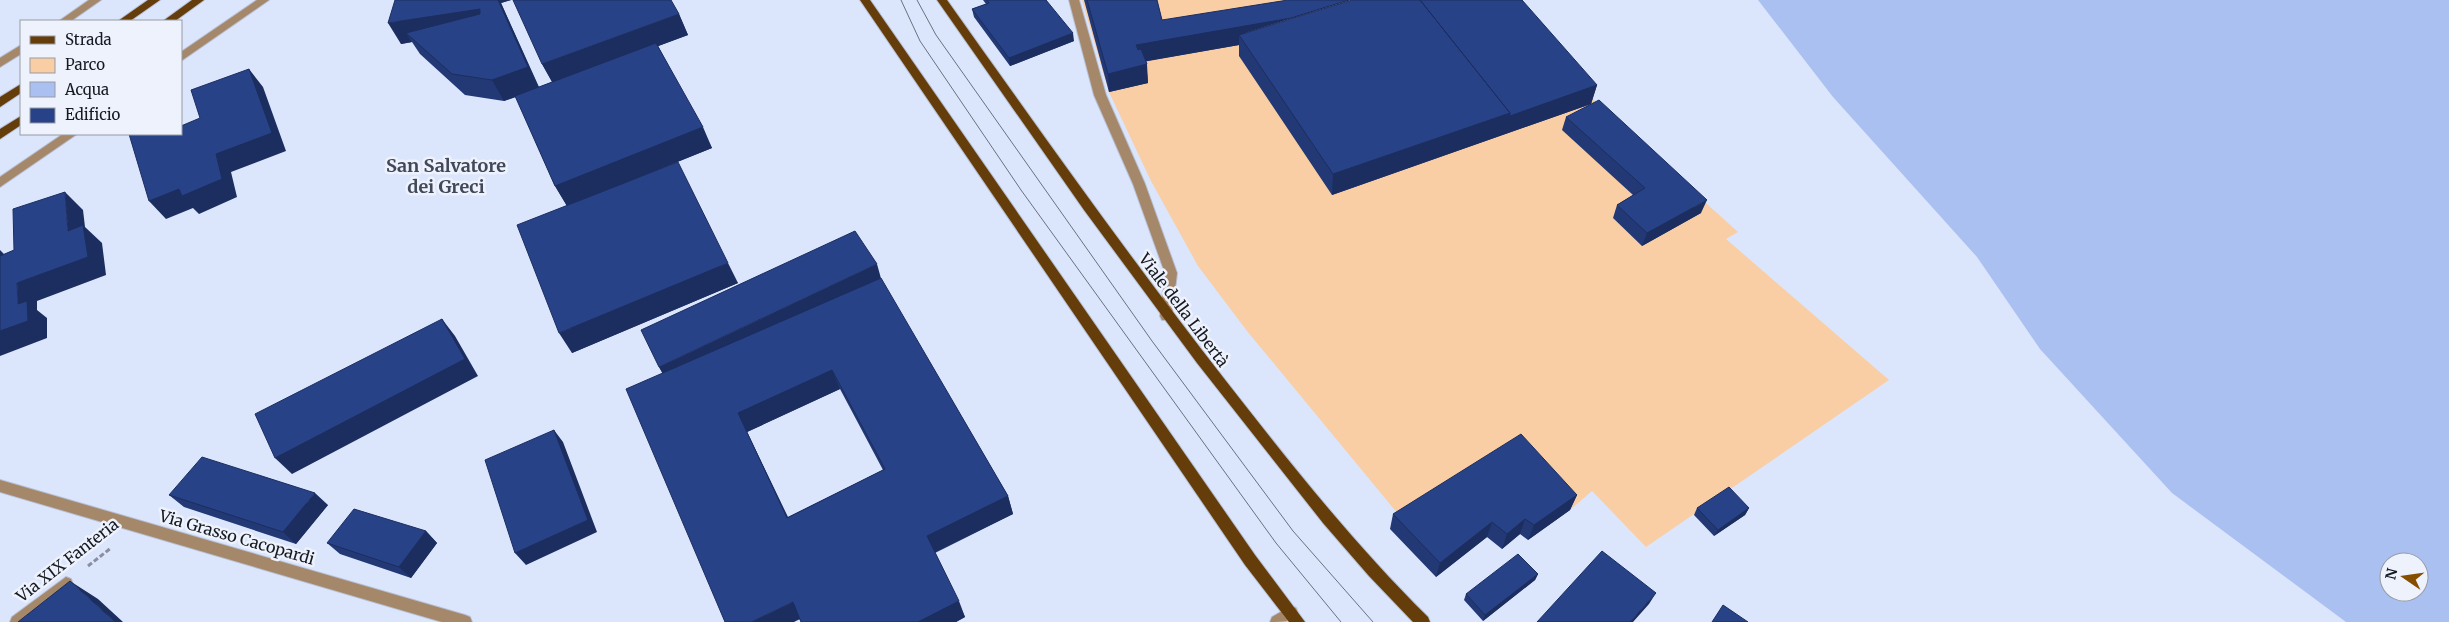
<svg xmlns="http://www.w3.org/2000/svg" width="2449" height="622" viewBox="0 0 2449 622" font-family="Merriweather,serif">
<rect width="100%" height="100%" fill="#dbe5fc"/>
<!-- green -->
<path fill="#facea4" d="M1082 0H1502L1603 110 1738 232 1726 239 1889 380 1646 547 1592 491 1570 510 1516 450 1403 520 1247 331 1198 266 1151 181 1109 92Z"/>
<!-- water -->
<path fill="#aac0f1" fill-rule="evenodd" d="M1758 0H2449V622H2346L2172 493 2040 349 1977 257 1833 97ZM2389 562H2419V592H2389Z"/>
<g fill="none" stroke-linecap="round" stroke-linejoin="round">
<!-- minor casing -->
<g stroke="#b7c0d4" stroke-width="2">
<path id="minor" d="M89 0H101L71 21H59Z
M257 0H269L181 61V52Z
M1069 0H1079L1106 95 1145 184 1177 273 1172 316 1170 320H1162L1160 316 1165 273 1133 184 1094 95Z
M21 45V54L0 67V58Z
M63 134H77L0 187V177Z
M0 480 465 615 470 617 472 622H442L0 492Z
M66 577 71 579 73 584 71 589 28 622H10L12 617Z
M1291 606 1296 608 1298 613C1293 622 1281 622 1270 622L1272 617Z"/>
</g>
<!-- major casing -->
<g stroke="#b7c0d4" stroke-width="2">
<path id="major" d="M148 0H160L130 21H118Z
M192 0H204L175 21H163Z
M860 0H870L1255 555 1305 622H1289L1245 565Z
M937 0H947C1038 128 1129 257 1226 381 1290 463 1354 544 1428 617L1430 622H1413L1369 576 1323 523 1197 363 1084 210Z
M21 84V93L0 107V97Z
M21 116V125L0 139V129Z"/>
</g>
<!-- path -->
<path stroke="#888f9f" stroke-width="3" stroke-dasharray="5 2.5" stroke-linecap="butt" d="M88 566 111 548"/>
<!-- minor -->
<use href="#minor" fill="#a5876a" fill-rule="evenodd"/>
<!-- major -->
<use href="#major" fill="#653d0a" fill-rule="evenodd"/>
<!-- tram -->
<path stroke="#6a717f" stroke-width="1" d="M901 0 920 41 1021 190 1276 543 1341 622
M917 0 936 35 1152 341 1293 531 1373 622"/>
</g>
<!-- wall -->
<path fill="#223975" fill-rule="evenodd" d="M395 0H511L501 3 539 87 552 82 542 64 679 14 688 35 658 46 712 148 628 182 738 283 572 353 567 206 555 186 516 97 504 101 465 95 420 54 412 42 401 44Z
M983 0H1046L1074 41 1010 66 974 17 972 9 986 4Z
M1084 0H1157L1162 20 1597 85 1591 104 1332 195 1239 56V45L1146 61 1148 83 1109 92Z
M1566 117 1701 213 1642 246 1613 218 1617 205 1633 195 1562 130Z
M882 281 1008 496 1013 514 935 553 965 617 956 622H801L659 367ZM840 389 883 470 788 517 747 432Z
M169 495 328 505 296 544 184 507Z
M1577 495 1570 510 1528 540 1520 534 1502 549 1487 537 1436 577 1390 529 1393 514Z
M1697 508H1749L1745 515 1714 536 1694 515Z
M426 531 437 543 411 578 340 554 327 543Z
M1538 574 1535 580 1483 621 1464 600 1466 594Z"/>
<!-- shaded-wall -->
<path fill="#1c2e5f" d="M498 0H511L501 3 539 88 504 101 492 80Z
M1349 0 1239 35V45L1137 63 1136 45Z
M480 9 492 30 406 33 412 42 401 44 388 23Z
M679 14 688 35 554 85 542 64Z
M1073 33 1074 41 1010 66 1009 58Z
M1147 64 1148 83 1109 92 1108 74Z
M249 69 263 87 286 151 231 172 237 197 199 214 193 208 166 219 149 201 216 154Z
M1597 85 1591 104 1332 195 1333 174 1510 113Z
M703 127 712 148 567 206 555 186Z
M65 192 83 210 85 227 102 243 106 275 37 301V310L47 318V338L0 356V331L18 304 17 283 68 231Z
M1707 200 1701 213 1642 246 1647 233Z
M0 250 5 255 0 270Z
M728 263 738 283 572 353 559 333Z
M877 264 882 282 669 384 659 367Z
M442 319 455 336 478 376 292 474 275 458Z
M832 370 840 389 747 432 796 535 787 518 738 413Z
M554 430 563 442 597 532 526 565 515 553Z
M315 493 328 505 296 544 283 532Z
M1577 495 1570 510 1528 540 1534 525Z
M1008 496 1013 514 933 553 927 536Z
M1749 508 1745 515 1714 536 1718 530Z
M1525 519 1520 534 1502 549 1507 534Z
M1492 522 1487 537 1436 577 1440 563Z
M426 531 437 543 411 578 399 567Z
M1538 574 1535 580 1483 621 1485 615Z
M70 581 98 599 123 622H115Z
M1656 593 1649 604 1633 622H1630Z
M959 601 965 617 956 622H918Z
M793 602 802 618 794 622H751Z"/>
<!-- building -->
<path fill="#284288" stroke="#1c2e5f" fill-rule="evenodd" d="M395 0H498L528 67 492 80 452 74 406 33 480 14V9L388 23Z
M513 0H671L679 14 542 64Z
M987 0H1046L1073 33 1009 58 972 9 989 3Z
M1087 0H1157L1162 20 1288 0H1349L1291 18 1136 45 1138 50 1141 49 1147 64 1108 74Z
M1352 0H1420L1510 113 1333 174 1239 35Z
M1420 0H1522L1597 85 1510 116V113Z
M656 43 703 127 555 186 515 96Z
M249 69 272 133 216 154 222 179 182 196 179 189 149 201 129 134H181V126L200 118 191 90Z
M1599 100 1707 200 1647 233 1617 205 1645 188 1566 117Z
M678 162 728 263 559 333 517 225Z
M65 192 68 231 83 225 88 257 17 283 18 304 27 301 28 321 0 331V256L14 250 13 209Z
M855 231 877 264 659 367 641 330Z
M881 278 1008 496 927 536 959 601 918 622H801L793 602 751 622H725L626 389ZM832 370 885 469 787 518 738 413Z
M442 319 465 359 275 458 255 414Z
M554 430 588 520 515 553 485 460Z
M1521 434 1577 495 1534 525 1525 519 1507 534 1492 522 1440 563 1393 514Z
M202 457 315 493 283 532 169 495Z
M1729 487 1749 508 1718 530 1697 508Z
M354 509 426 531 399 567 327 543Z
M1602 551 1656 593 1630 622H1537Z
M1518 554 1538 574 1485 615 1466 594Z
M70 581 115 622H18Z
M1723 605 1748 622H1712Z"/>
<g text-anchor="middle" stroke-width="5" stroke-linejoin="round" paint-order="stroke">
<!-- street labels -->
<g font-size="16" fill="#151920" stroke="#eef2fc">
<text transform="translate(1184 310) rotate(53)" y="6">Viale della Libertà</text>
<text transform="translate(237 537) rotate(16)" y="6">Via Grasso Cacopardi</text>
<text transform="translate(67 560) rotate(-38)" y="6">Via XIX Fanteria</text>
</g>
<!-- neighbourhood labels -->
<g font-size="18" font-weight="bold" fill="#40485a" stroke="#eef2fc">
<text x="446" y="172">San Salvatore<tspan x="446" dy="21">dei Greci</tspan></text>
</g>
</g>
<!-- legend -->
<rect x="20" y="20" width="162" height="115" fill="#eef2fc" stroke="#979ba4"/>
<rect x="30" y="36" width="25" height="8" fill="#653d0a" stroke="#979ba4"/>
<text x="65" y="45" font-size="15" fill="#151920">Strada</text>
<rect x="30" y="58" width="25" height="15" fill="#facea4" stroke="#979ba4"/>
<text x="65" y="70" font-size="15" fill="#151920">Parco</text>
<rect x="30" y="82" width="25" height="15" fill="#aac0f1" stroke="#979ba4"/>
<text x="65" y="95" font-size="15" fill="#151920">Acqua</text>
<rect x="30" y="108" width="25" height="15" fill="#284288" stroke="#979ba4"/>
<text x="65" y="120" font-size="15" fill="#151920">Edificio</text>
<!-- north arrow -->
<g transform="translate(2404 577) rotate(283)"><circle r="24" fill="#eef2fc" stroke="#979ba4"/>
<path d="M0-4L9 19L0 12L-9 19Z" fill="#864f00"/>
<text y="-8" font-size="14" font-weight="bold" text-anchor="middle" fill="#151920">N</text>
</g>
</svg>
